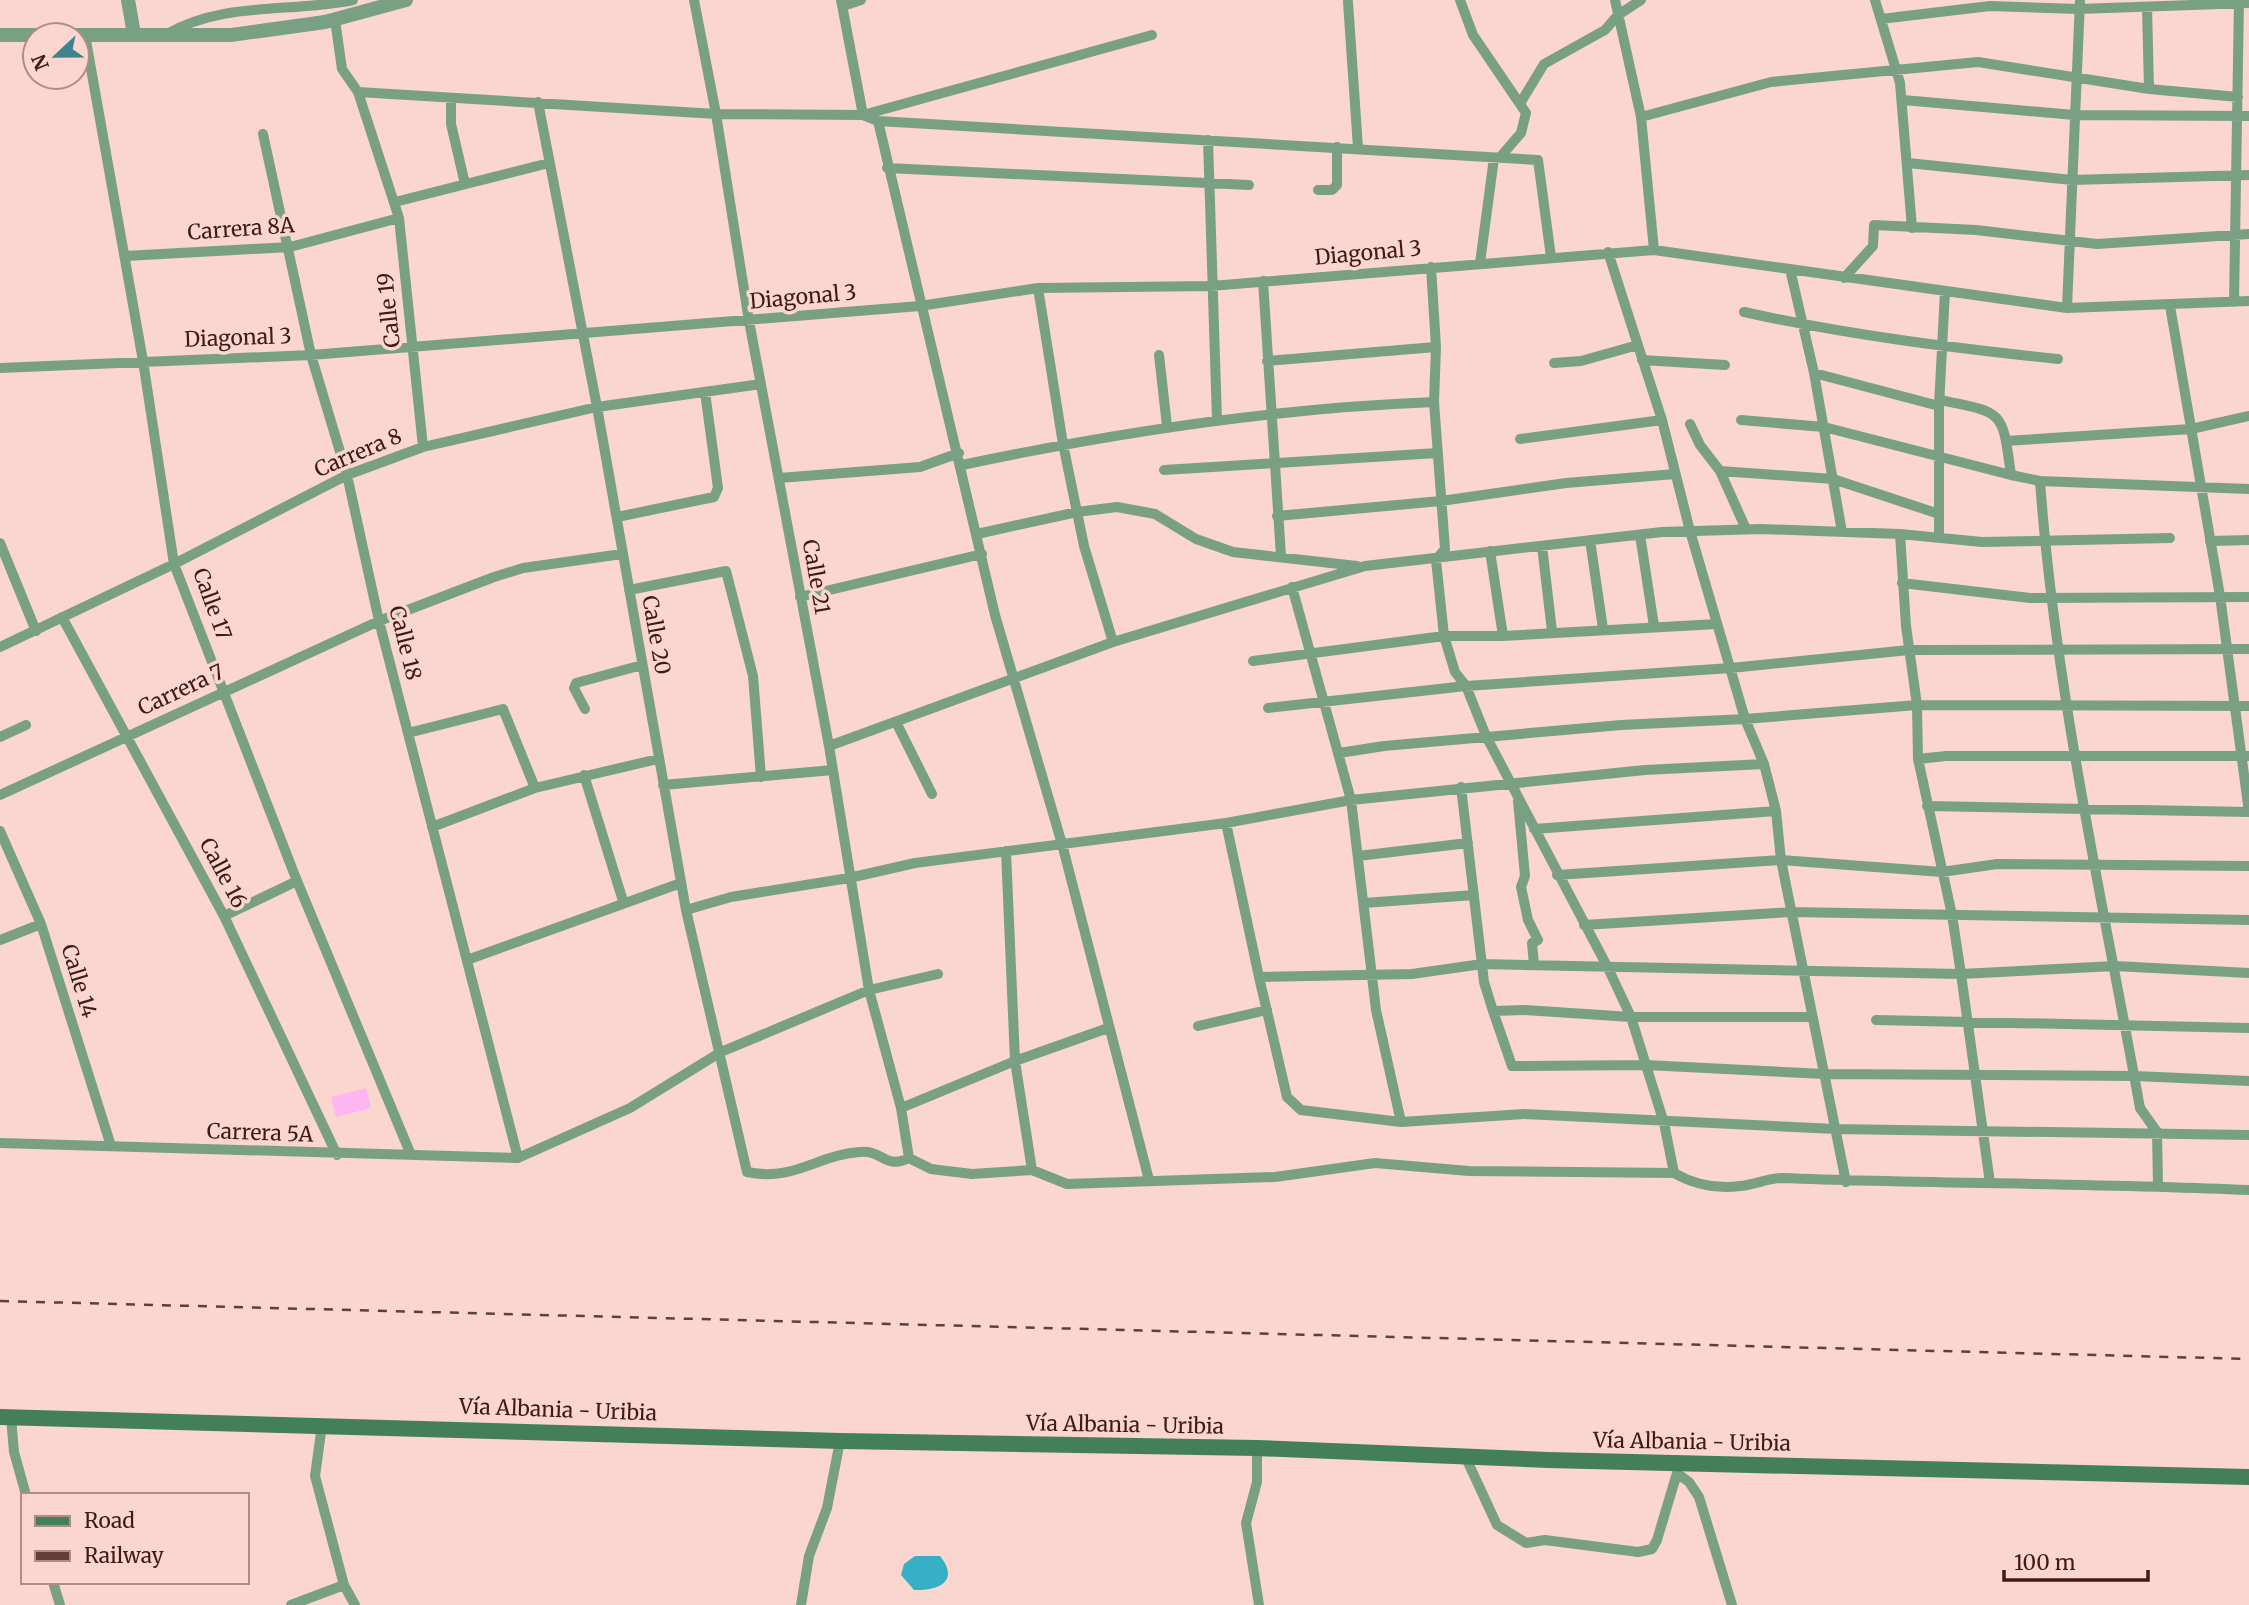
<svg xmlns="http://www.w3.org/2000/svg" width="2249" height="1605" viewBox="0 0 2249 1605" font-family="Merriweather,serif">
<rect width="100%" height="100%" fill="#fbd6ce"/>
<!-- green -->
<path fill="#fdb6f1" d="M366 1088 371 1108 336 1117 331 1097Z"/>
<!-- water -->
<path fill="#37afc5" d="M915 1556H940C960 1581 939 1591 914 1590L901 1575 904 1564Z"/>
<g fill="none" stroke-linecap="round" stroke-linejoin="round">
<!-- minor -->
<path stroke="#79a083" stroke-width="10" d="M694 0 716 114 749 321 829 746 869 990 901 1108 909 1158
M841 0 863 115 878 121 995 615 1062 844 1149 1180
M1460 0 1473 35 1526 113 1521 133 1501 156
M1615 0 1641 117 1654 250
M1875 0 1900 83 1912 228
M1348 2 1358 148
M843 6 861 0
M1881 19 1990 6 2079 9 2249 3
M335 20 342 69 358 92 399 218 423 447
M167 34C223 1 291 13 353 0
M85 35 143 361 174 564 297 881 411 1155
M2149 89 2238 97
M358 92 716 114 863 115 1152 35
M451 98V124L465 184
M1903 100 2074 115 2249 116
M538 102 597 407 686 910 747 1172C794 1182 817 1155 859 1152 883 1149 884 1170 909 1158
M1521 102 1544 64 1605 30 1618 15 1641 0
M1641 117 1771 82 1978 62 2149 89 2147 7
M878 121 1538 160 1551 257
M263 134 311 355 347 475 379 621 518 1158
M1208 140 1217 420
M1908 163 2072 180 2249 175
M887 168 1249 185
M1318 190H1332L1337 185V147
M395 202 549 163
M1608 252 1662 420 1690 531 1745 719 1764 764 1776 811 1781 860 1846 1182
M125 256 290 247 399 218
M1480 263 1494 158
M1431 267 1436 347 1434 402 1445 549 1436 560 1444 636 1455 672 1466 686 1486 736 1608 968 1631 1017 1664 1123 1674 1173
M1790 269 1814 373 1842 532
M1844 278 1873 246 1874 225 1976 230 2097 244 2249 234
M1263 281 1281 556
M1038 288 1063 444 1084 546 1113 642
M2234 302 2239 0
M2170 306 2220 596 2249 812
M2067 308 2080 0
M1744 312C1848 335 1953 348 2058 359
M1159 355 1167 426
M1642 360 1725 365
M1267 361 1436 347
M1554 363 1581 361 1638 345
M0 368 311 355 920 306 1038 288 1211 286 1654 250 2067 308 2249 301
M1814 373 1939 406
M1940 400C2005 413 2002 410 2011 475L2040 481C2055 689 2103 903 2140 1108L2157 1132 2158 1186
M1741 420 1824 427 2011 475
M1690 424 1700 445 1720 471 1746 529
M1520 439 1662 420
M2006 441 2191 429 2249 416
M962 465C1118 432 1274 408 1434 402
M1164 470 1437 453
M1720 471 1833 479 1939 514
M779 478 920 467 959 453
M2040 481 2249 489
M1277 516 1441 501 1566 483 1675 474
M617 517 714 497 718 488 705 392
M977 534 1077 512 1117 507 1155 514 1196 539 1233 552 1357 566
M1900 534 1906 626 1917 705 1918 759 1952 915 1961 974 2115 966 2249 973
M1640 535 1654 626
M1939 538V406L1945 291
M1590 540 1603 629
M2210 541 2249 540
M0 543 36 631
M1542 546 1552 631
M1490 551 1503 636
M1902 583 2030 598 2249 597
M1292 587 1351 800 1376 1010 1401 1122
M629 590 726 571 753 676 761 777
M800 597 982 554
M62 617 224 916 337 1155
M0 647 174 564 347 475 423 447 597 407 761 384
M1253 661 1444 636H1503L1717 624
M1268 708 1466 686 1731 668 1909 650 2249 649
M585 709 574 688 576 683 642 665
M896 722 932 794
M408 733 503 709 535 788
M0 737 26 725
M829 746 1113 642 1365 566 1662 532 1761 529 1900 534 1982 542 2170 538
M1339 753 1384 746 1621 725 1745 719 1917 705 2249 706
M1918 759 1946 756H2249
M584 775 623 901
M663 785 833 770
M1461 787 1484 982 1493 1011 1525 1010 1631 1017H1812
M0 795 379 621 494 577 523 568 622 554
M1518 801 1525 876 1521 887 1528 920 1538 940 1532 943 1534 965
M1927 806 2249 812
M1226 823 1259 977 1412 974 1482 964 1961 974 1990 1183
M432 827 535 788 658 759
M1534 829 1776 811
M0 831 41 924 111 1146
M1006 851 1015 1061 1032 1170
M1358 856 1468 843
M1557 875 1781 860 1942 872 1997 864 2249 866
M1364 903 1474 895
M686 910 731 897 849 878 915 863 1226 823 1351 800 1645 770 1764 764
M224 916 297 881
M1584 925 1791 912 2249 920
M0 940 41 924
M467 960 681 883
M1259 977 1287 1097 1301 1110 1401 1122 1524 1114 1835 1129 2249 1135
M1493 1011 1512 1066 1646 1065 1824 1074 2135 1076 2249 1081
M1876 1020 2249 1028
M1198 1026 1267 1010
M901 1108 1015 1061 1108 1028
M0 1143 518 1158 630 1108 721 1052 869 990 938 974
M909 1158 931 1169 972 1174 1032 1170 1067 1184 1275 1177 1375 1163 1469 1171 1674 1173C1695 1185 1716 1189 1740 1186 1754 1185 1768 1178 1782 1178 1937 1184 2093 1183 2249 1190
M11 1417 14 1452 26 1495
M322 1425 315 1476 344 1585 355 1605
M1257 1448V1482L1246 1523 1259 1605
M1465 1456 1497 1525 1526 1543 1545 1540 1638 1552 1652 1549 1657 1540 1680 1463
M1678 1474 1689 1482 1699 1497 1732 1605
M53 1582 60 1605
M291 1605 344 1585
M801 1605 809 1556 827 1508 840 1441"/>
<!-- tertiary -->
<path stroke="#79a083" stroke-width="14" d="M128 0 134 34
M0 35H35
M77 35H231L325 22 406 0"/>
<!-- secondary -->
<path stroke="#438057" stroke-width="16" d="M0 1417 840 1441 1257 1448 1548 1460 2249 1477"/>
<!-- rail -->
<path stroke="#613f38" stroke-width="2.5" stroke-dasharray="9 9" stroke-linecap="butt" d="M0 1301 2249 1359"/>
</g>
<g text-anchor="middle" stroke-width="7" stroke-linejoin="round" paint-order="stroke">
<!-- street labels -->
<g font-size="21" fill="#3d1c15" stroke="#fbd6ce">
<text transform="translate(241 229) rotate(-4)" y="7">Carrera 8A</text>
<text transform="translate(1368 253) rotate(-5)" y="7">Diagonal 3</text>
<text transform="translate(803 297) rotate(-5)" y="7">Diagonal 3</text>
<text transform="translate(389 310) rotate(-96)" y="7">Calle 19</text>
<text transform="translate(238 338) rotate(-2)" y="7">Diagonal 3</text>
<text transform="translate(358 453) rotate(-23)" y="7">Carrera 8</text>
<text transform="translate(816 577) rotate(80)" y="7">Calle 21</text>
<text transform="translate(212 604) rotate(70)" y="7">Calle 17</text>
<text transform="translate(656 635) rotate(80)" y="7">Calle 20</text>
<text transform="translate(405 643) rotate(76)" y="7">Calle 18</text>
<text transform="translate(181 690) rotate(-25)" y="7">Carrera 7</text>
<text transform="translate(223 873) rotate(62)" y="7">Calle 16</text>
<text transform="translate(79 981) rotate(73)" y="7">Calle 14</text>
<text transform="translate(260 1133) rotate(2)" y="7">Carrera 5A</text>
<text transform="translate(558 1410) rotate(2)" y="7">Vía Albania - Uribia</text>
<text transform="translate(1125 1425) rotate(1)" y="7">Vía Albania - Uribia</text>
<text transform="translate(1692 1442) rotate(1)" y="7">Vía Albania - Uribia</text>
</g>
</g>
<!-- legend -->
<rect x="21" y="1493" width="228" height="91" fill="#fbd6ce" stroke="#af8c84" stroke-width="2"/>
<rect x="35" y="1516" width="35" height="10" fill="#438057" stroke="#af8c84" stroke-width="2"/>
<text x="84" y="1528" font-size="21" fill="#3d1c15">Road</text>
<rect x="35" y="1551" width="35" height="10" fill="#613f38" stroke="#af8c84" stroke-width="2"/>
<text x="84" y="1563" font-size="21" fill="#3d1c15">Railway</text>
<!-- north arrow -->
<g transform="translate(56 56) rotate(248)"><circle r="33" fill="#fbd6ce" stroke="#af8c84" stroke-width="2"/>
<path d="M0-5L12 26L0 18L-12 26Z" fill="#3f8391"/>
<text y="-10" font-size="19" font-weight="bold" text-anchor="middle" fill="#3d1c15">N</text>
</g>
<!-- scale -->
<path d="M2004 1570v10h144v-10" fill="none" stroke="#3d1c15" stroke-width="3.5"/>
<text x="2014" y="1570" font-size="21" fill="#3d1c15" stroke="#fbd6ce" stroke-width="5" paint-order="stroke">100 m</text>
</svg>
